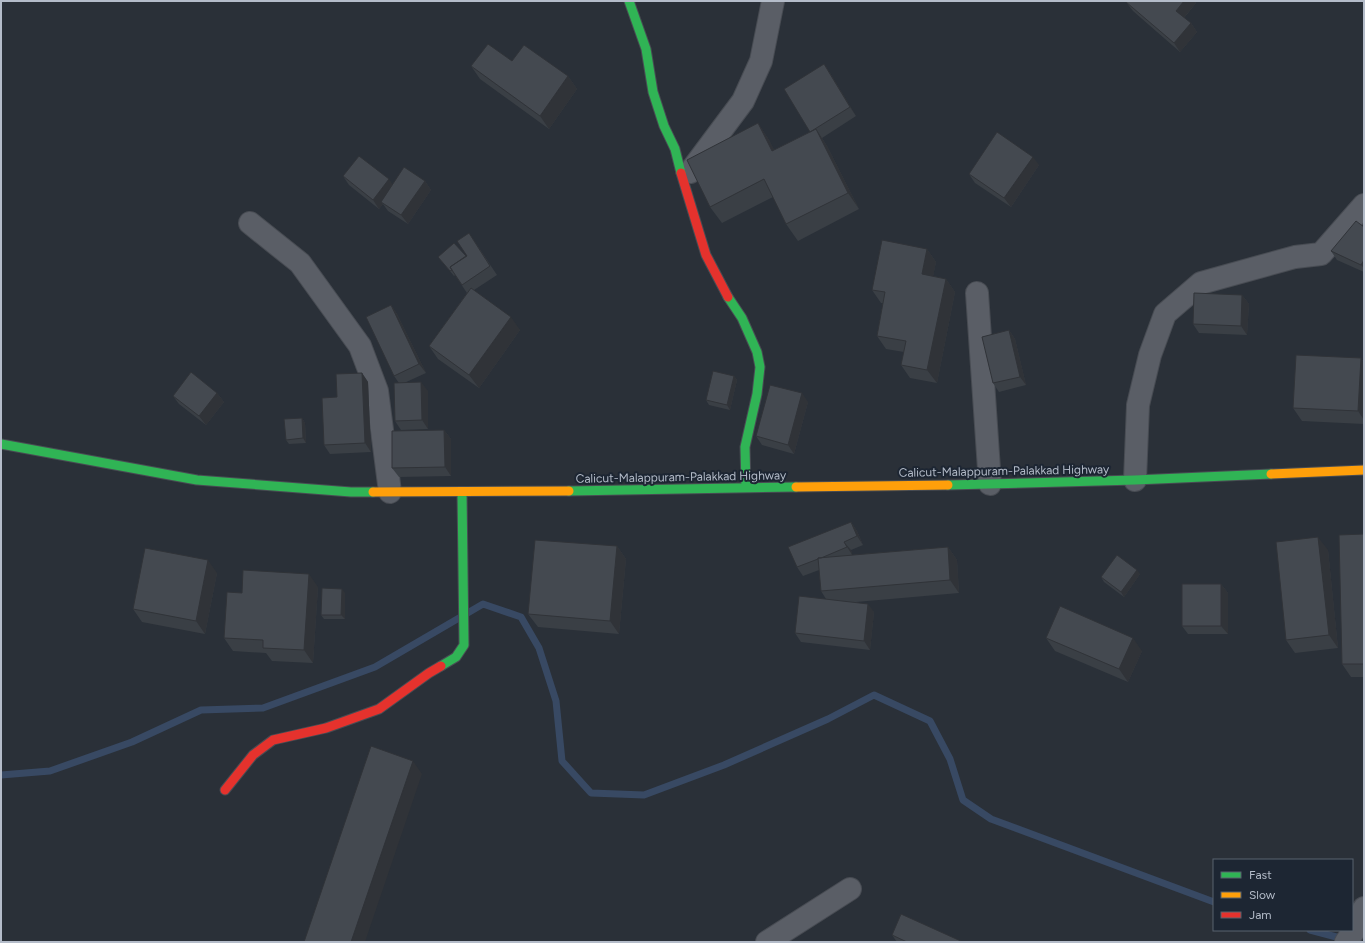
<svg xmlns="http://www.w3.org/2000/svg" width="1365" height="943" viewBox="0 0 1365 943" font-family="Figtree,sans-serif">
<rect width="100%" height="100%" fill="#2a3038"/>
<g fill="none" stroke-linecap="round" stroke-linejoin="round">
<!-- stream -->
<path stroke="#384963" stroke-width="7" d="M1 775 50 771 132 742 201 710 263 708 375 667 483 604 521 617 539 648 556 701 562 761 591 793 644 795 724 765 828 719 874 695 930 721 950 759 963 800 991 819 1214 902
M1310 930 1344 939"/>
<!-- street casing -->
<g stroke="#484c53" stroke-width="24">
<path id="street" d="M690 172 743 101 761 61 773 1
M250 223 300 263 360 346 377 391 390 492
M977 293 990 484
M1135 480 1138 405 1150 355 1165 314 1201 283 1295 257 1321 254 1364 205
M767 942 850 889
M1346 942 1356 928 1364 908"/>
</g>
<!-- fast casing -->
<g stroke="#484c53" stroke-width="11">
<path id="fast" d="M629 1 646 49 653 92 664 126 675 149 681 173
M728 297 742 318 757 352 760 367 757 394 745 447 746 488
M1 444 197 480 351 492H373
M948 485 1135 480 1271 474
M569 491 796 487
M441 666 456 657 464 645 462 492"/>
</g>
<!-- slow casing -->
<g stroke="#484c53" stroke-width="11">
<path id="slow" d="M1271 474 1364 470
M796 487 948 485
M373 492 569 491"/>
</g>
<!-- jam casing -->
<g stroke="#484c53" stroke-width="11">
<path id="jam" d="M681 173 706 255 728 297
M225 790 253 755 273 740 326 728 379 709 429 673 441 666"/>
</g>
<!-- street -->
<use href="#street" stroke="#5a5e66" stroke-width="22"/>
<!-- fast -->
<use href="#fast" stroke="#30b455" stroke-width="9"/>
<!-- slow -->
<use href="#slow" stroke="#ff9f0a" stroke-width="9"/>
<!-- jam -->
<use href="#jam" stroke="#e5322d" stroke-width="9"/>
</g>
<!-- wall -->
<path fill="#3a3f45" d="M1128 1H1194L1196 3 1184 18 1191 23 1197 32 1180 52 1133 11 1126 2Z
M824 64 830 73 856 116 822 138 827 146 859 209 798 241 786 224 773 197 722 223 710 207 758 123 769 140 774 150 810 132Z
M471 66 568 76 577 89 549 129 480 79Z
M1039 165 1011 207 975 183 969 174Z
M343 176 393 185 425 181 431 190 408 224 388 211 383 204 379 209 349 185Z
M1364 227V272L1337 260 1331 251Z
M469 233 497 275 474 290 520 330 479 388 438 359 429 346 467 293 455 275 454 276 438 257 466 256H467Z
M927 249 936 262 933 276 946 279 955 292 937 383 910 378 901 365 904 352 886 349 877 336 883 303H881L872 290Z
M1242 295 1249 304 1247 335 1199 333 1193 324Z
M391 305 397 314 426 373 404 383 428 391V429L401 430 395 421 399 383 394 376Z
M1009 330 1015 339 1026 385 999 392 993 383Z
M1361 358 1364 363V424L1302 421 1293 408Z
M362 373 368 382 371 452 330 454 324 445 337 397Z
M734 376 737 380 730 410 709 405 706 400Z
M217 393 224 402 206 425 179 404 173 396Z
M808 402 794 454 762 445 756 436Z
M302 418 305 423 306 443 289 444 286 440Z
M444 430 451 439V476L399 477 392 468Z
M851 522 857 531 863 545 851 550 852 555 948 547 957 560 959 593 856 602 874 612 870 650 801 642 795 633 826 599 821 591 819 570 803 576 797 567Z
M1364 534V677H1351L1342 664Z
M617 546 626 559 619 634 538 627 528 614Z
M1328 550 1338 648 1295 653 1286 640Z
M217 573 205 634 142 622 133 609Z
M1140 574 1124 597 1104 582 1101 577Z
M1221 584 1228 593V634H1188L1182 626Z
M318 587 313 663 272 661 266 653 233 651 224 638 242 593Z
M345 593V619H324L321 615Z
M1046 638 1142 651 1128 682 1055 651Z
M892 935 963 942H897Z"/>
<!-- shaded-wall -->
<path fill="#303338" d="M1184 1H1194L1196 3 1182 20 1176 11Z
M1191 23 1197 32 1180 52 1174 43Z
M824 64 830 73 856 116 850 107Z
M568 76 577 89 549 129 540 116Z
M758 123 769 140 784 168 772 151Z
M816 129 827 146 859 209 848 193Z
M1033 157 1039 165 1011 207 1004 198Z
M389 179 395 188 381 202 383 204 379 209 373 200Z
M425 181 431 190 408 224 401 215Z
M927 249 936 262 931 287 922 274Z
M1364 260V268L1361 265Z
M946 279 955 292 937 383 927 370Z
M1242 295 1249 304 1247 335 1241 326Z
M391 305 397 314 426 373 419 364Z
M511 317 520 330 479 388 469 375Z
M1009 330 1015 339 1026 385 1020 377Z
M1361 358 1364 363V420L1358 411Z
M362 373 368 382 371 452 365 443Z
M734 376 737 380 730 410 727 405Z
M421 382 428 391V429L422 420Z
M217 393 224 402 206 425 199 416Z
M802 393 808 402 794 454 788 445Z
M302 418 305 423 306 443 303 438Z
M444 430 451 439V476L445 467Z
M851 522 857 531 863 545 857 536Z
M1318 537 1328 550 1338 648 1329 635Z
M844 542 851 550 853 556 847 547Z
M617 546 626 559 619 634 610 621Z
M948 547 957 560 959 593 950 580Z
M208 560 217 573 205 634 196 621Z
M1137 570 1140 574 1124 597 1121 592Z
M309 574 318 587 313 663 304 650Z
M1221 584 1228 593V634L1221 626Z
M342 589 345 593V619L341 615Z
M868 604 874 612 870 650 864 641Z
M1133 638 1142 651 1128 682 1119 669Z
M413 761 422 774 365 942H351Z"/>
<!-- building -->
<path fill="#444950" stroke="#303338" d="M1128 1H1184L1176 11 1191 23 1174 43 1126 2Z
M488 44 512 61 524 45 568 76 540 116 471 66Z
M824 64 850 107 810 132 784 89Z
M758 123 772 151 816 129 848 193 786 224 764 179 710 207 687 160Z
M997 132 1033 157 1004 198 969 174Z
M359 156 389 179 373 200 343 176Z
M404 167 425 181 401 215 381 202Z
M1356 221 1364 227V260L1361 265 1331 251Z
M469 233 490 266 462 285 450 267 467 256 457 241Z
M882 240 927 249 922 274 946 279 927 370 901 365 906 341 877 336 885 292 872 290Z
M454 243 466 256 450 267 452 270 450 271 438 257Z
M471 288 511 317 469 375 429 346Z
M1194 293 1242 295 1241 326 1193 324Z
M391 305 419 364 394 376 366 317Z
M1009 330 1020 377 993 383 982 337Z
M1296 355 1361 358 1358 411 1293 408Z
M713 371 734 376 727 405 706 400Z
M191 372 217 393 199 416 173 396Z
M362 373 365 443 324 445 322 398 337 397 336 374Z
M421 382 422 420 395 421 394 383Z
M770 385 802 393 788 445 756 436Z
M302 418 303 438 286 440 284 419Z
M444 430 445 467 392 468V431Z
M851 522 857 536 844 542 847 547 821 558H818V559L797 567 788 547Z
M1364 534V664H1342L1339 535Z
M1318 537 1329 635 1286 640 1276 542Z
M535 540 617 546 610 621 528 614Z
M948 547 950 580 821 591 818 558Z
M145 548 208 560 196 621 133 609Z
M1117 555 1137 570 1121 592 1101 577Z
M243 570 309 574 304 650 263 648V640L224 638 227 592 242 593Z
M1182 584H1221V626H1182Z
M322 588 342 589 341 615H321Z
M799 596 868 604 864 641 795 633Z
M1060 606 1133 638 1119 669 1046 638Z
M371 746 413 761 351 942H304Z
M901 914 963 942H907L892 935Z"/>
<g text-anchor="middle" stroke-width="4" stroke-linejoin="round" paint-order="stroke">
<!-- street labels -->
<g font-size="12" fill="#b4bcc9" stroke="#1d2633">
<text transform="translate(1004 471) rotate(-1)" y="4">Calicut-Malappuram-Palakkad Highway</text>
<text transform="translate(681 477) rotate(-1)" y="4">Calicut-Malappuram-Palakkad Highway</text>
</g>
</g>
<!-- border -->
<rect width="1365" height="943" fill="none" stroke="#b4bcc9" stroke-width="4"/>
<!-- legend -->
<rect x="1213" y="859" width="140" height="72" fill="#1d2633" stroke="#59626f"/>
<rect x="1221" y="872" width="20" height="6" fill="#30b455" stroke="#59626f"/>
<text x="1249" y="879" font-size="12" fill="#b4bcc9">Fast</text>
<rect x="1221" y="892" width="20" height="6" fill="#ff9f0a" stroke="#59626f"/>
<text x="1249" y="899" font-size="12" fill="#b4bcc9">Slow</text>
<rect x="1221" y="912" width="20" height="6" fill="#e5322d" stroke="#59626f"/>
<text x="1249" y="919" font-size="12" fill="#b4bcc9">Jam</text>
</svg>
